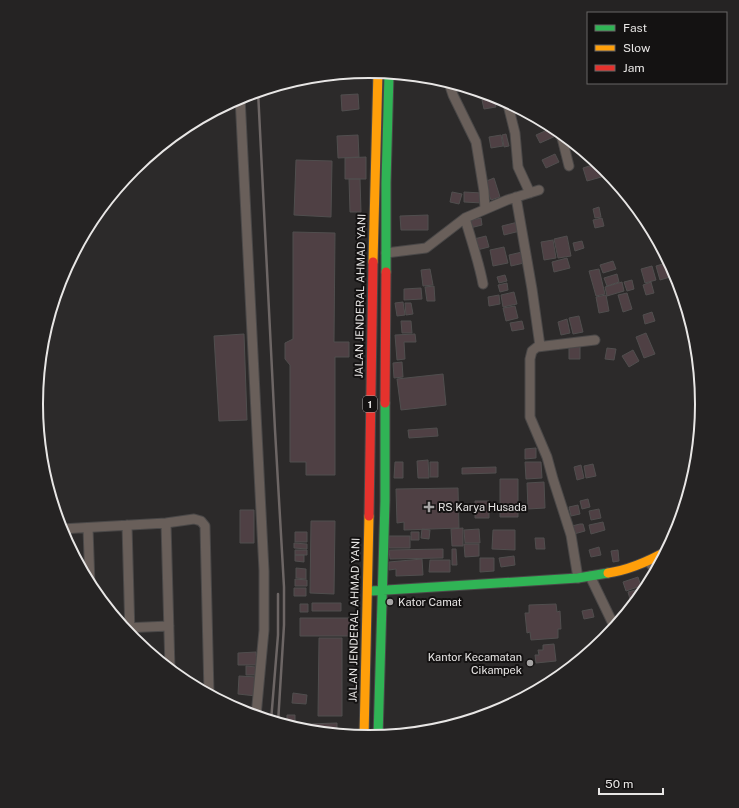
<svg xmlns="http://www.w3.org/2000/svg" width="739" height="808" viewBox="0 0 739 808" font-family="'Public Sans',sans-serif">
<rect width="100%" height="100%" fill="#2c2a2a"/>
<!-- building -->
<path fill="#4f4044" stroke="#504e4e" d="M358 94 359 109 342 111 341 95Z
M494 98 496 107 484 109 482 100Z
M554 127 558 135 540 143 536 135Z
M506 134 509 146 504 147 502 135Z
M358 135 359 157 338 158 337 136Z
M501 135 503 146 491 148 489 137Z
M555 154 559 162 546 168 542 160Z
M366 157V179H345V158Z
M296 160 332 161 331 217 294 215Z
M599 163 602 165 605 176 587 181 583 168Z
M494 178 500 197 491 200 484 182Z
M349 179H360L361 212H350Z
M452 192 462 194 459 204 450 202Z
M464 192 482 193V203L464 202Z
M599 207 601 217 595 218 593 209Z
M428 215V230H401L400 216Z
M481 218 482 225 470 228 468 221Z
M602 218 604 226 595 228 593 220Z
M518 222 520 231 504 235 502 226Z
M293 232 335 233 334 342H349V357H335V475H306V462H290V365L285 359V343L293 339Z
M486 236 489 247 477 250 474 239Z
M567 236 571 256 558 258 554 239Z
M553 240 556 258 544 260 541 242Z
M582 241 584 248 575 251 573 243Z
M504 247 508 263 493 266 490 250Z
M522 252 524 263 511 266 509 255Z
M567 258 570 268 554 272 552 262Z
M613 261 616 269 603 273 600 265Z
M666 263 670 277 660 280 656 266Z
M652 266 656 280 645 283 641 269Z
M430 269 433 285 423 286 421 270Z
M599 269 605 294 596 296 589 271Z
M617 274 619 282 607 286 604 278Z
M505 275 507 281 499 283 497 277Z
M632 280 634 289 627 291 624 282Z
M622 282 624 291 607 296 605 287Z
M651 282 654 293 646 295 643 285Z
M507 283 508 290 500 292 498 285Z
M434 286 435 301H427L425 287Z
M421 288 422 299 404 300V289Z
M514 292 517 304 503 307 501 295Z
M627 293 632 309 623 312 618 295Z
M499 295 500 304 489 306 488 297Z
M606 295 609 311 599 313 596 297Z
M403 302 405 315 397 316 395 303Z
M405 303H411L413 314 406 315Z
M515 306 518 318 506 321 503 308Z
M652 312 655 321 645 324 643 315Z
M579 316 583 332 573 334 569 318Z
M567 319 570 333 561 335 558 322Z
M401 321H411L412 333H402Z
M522 321 524 329 512 331 510 323Z
M646 333 655 354 644 358 636 337Z
M244 334 247 420 219 421 214 336Z
M415 334 416 342H404L405 359 397 360 395 335Z
M569 344 580 345V359H569Z
M607 348 616 349 614 360 605 359Z
M633 350 639 361 629 367 622 356Z
M402 362 403 377 394 378 393 363Z
M443 374 446 405 401 410 397 379Z
M437 428 438 436 409 438 408 430Z
M536 448V458L525 459V449Z
M428 460 429 478H418L417 461Z
M395 462H403V478H394Z
M430 462H438V477H430Z
M525 462H541L542 478 526 479Z
M593 464 596 476 586 478 584 466Z
M581 465 584 478 577 480 574 467Z
M496 467V473L462 474V468Z
M500 479H518V517H500Z
M544 482 545 508 528 509 527 483Z
M458 488 459 528 404 530V522L397 523 396 489Z
M588 499 590 507 582 509 580 501Z
M475 501H489V518H475Z
M578 505 580 514 571 516 569 507Z
M599 509 601 518 591 520 589 511Z
M240 510H254V543H240Z
M311 521H335L334 594 310 593Z
M603 522 605 530 591 534 589 525Z
M580 524H583L585 531 574 534 572 526Z
M463 528V546H452L451 529Z
M422 529 430 530 429 539 421 538Z
M479 529 480 543H465L464 530Z
M493 530H515V550L492 549Z
M295 532H307V542H295Z
M411 532H419V540H411Z
M389 536H410V548H389Z
M535 538H544L545 549H536Z
M294 543 307 544V549L294 548Z
M464 544H479V556L465 557Z
M599 547 601 555 591 557 589 550Z
M443 549V558L390 559 389 550Z
M452 549H456L457 565H452Z
M295 550H307V555H295Z
M618 550 619 561 613 562 611 551Z
M295 555H304V562L295 561Z
M514 556 515 565 501 567 499 558Z
M480 558H494V571L480 572Z
M422 559 423 575 396 576V569L389 570V562Z
M430 560H450V572H429Z
M296 568 306 569V579L296 578Z
M638 577 641 586 626 591 623 582Z
M295 579 307 580V586H295Z
M294 588H306V596H294Z
M643 588 644 592 642 595 630 599 628 592Z
M312 603H341V611H312Z
M300 604H308V612H300Z
M556 604 557 612 560 611 561 629H558V638L531 640 530 632 527 633 525 613H529V605Z
M592 609 594 617 584 619 582 611Z
M300 618H352V636H300Z
M319 638H342V716H318Z
M554 644 556 661 536 663 535 655H539L538 650H543V645Z
M256 652 257 665H238V653Z
M246 666 256 667V675H246Z
M239 676 257 677 256 696 238 694Z
M293 693 307 695 306 704 292 703Z
M287 715H295V726H287Z
M337 723V730L308 731V724Z"/>
<g fill="none" stroke-linecap="round" stroke-linejoin="round">
<!-- street casing -->
<g stroke="#4a4848" stroke-width="11">
<path id="street" d="M451 82 450 86 453 95 476 142 484 191 485 209
M240 97 264 571V630L256 716
M507 101 515 133 518 167 530 193
M557 129 562 138 569 166
M516 197 532 289 540 346
M465 218C471 240 479 262 483 284
M386 253 426 248 465 218 507 200 539 190
M166 523 170 670
M127 525 130 635
M88 528 90 585
M61 529 166 523 194 519 201 521 205 526 209 694
M648 561 657 571
M590 576 615 628
M578 578 571 535 553 479 547 457 530 417V359L532 351 537 347 595 340
M124 628 169 626
M378 735H392"/>
</g>
<!-- fast casing -->
<g stroke="#4a4848" stroke-width="11">
<path id="fast" d="M386 272V183L389 74
M371 591 578 578 608 573
M378 737 385 501V403"/>
</g>
<!-- slow casing -->
<g stroke="#4a4848" stroke-width="11">
<path id="slow" d="M373 262 378 71
M608 573C629 570 649 561 667 551
M364 737 369 516"/>
</g>
<!-- jam casing -->
<g stroke="#4a4848" stroke-width="11">
<path id="jam" d="M385 403 386 272
M369 516 373 262"/>
</g>
<!-- street -->
<use href="#street" stroke="#695f5a" stroke-width="9"/>
<!-- fast -->
<use href="#fast" stroke="#30b455" stroke-width="9"/>
<!-- slow -->
<use href="#slow" stroke="#ff9f0a" stroke-width="9"/>
<!-- jam -->
<use href="#jam" stroke="#e5322d" stroke-width="9"/>
<!-- rail -->
<path stroke="#6d6665" stroke-width="2.5" d="M258 91 275 430 284 587V625L278 723
M271 721 278 635V594"/>
</g>
<!-- markers -->
<g fill="#a6a4a4" stroke="#141212" stroke-width="1.5">
<path d="M427 501h4v4h4v4h-4v4h-4v-4h-4v-4h4z"/>
<circle cx="390" cy="602" r="4"/>
<circle cx="530" cy="663" r="4"/>
</g>
<g text-anchor="middle" stroke-width="4" stroke-linejoin="round" paint-order="stroke">
<!-- shield labels -->
<rect fill="#141212" stroke="#a8a6a6" stroke-width="1" x="363" y="396" width="14" height="16" rx="3"/>
<g font-size="10" font-weight="bold" fill="#e8e6e5">
<text x="370" y="408">1</text>
</g>
<!-- street labels -->
<g font-size="11" fill="#e8e6e5" stroke="#141212">
<text transform="translate(360 296) rotate(-89)" y="4">JALAN JENDERAL AHMAD YANI</text>
<text transform="translate(354 620) rotate(-89)" y="4">JALAN JENDERAL AHMAD YANI</text>
</g>
<!-- poi labels -->
<g font-size="11" fill="#e8e6e5" stroke="#141212" text-anchor="start">
<text x="438" y="511">RS Karya Husada</text>
<text x="398" y="606">Kator Camat</text>
<text x="522" y="661" text-anchor="end">Kantor Kecamatan<tspan x="522" dy="13">Cikampek</tspan></text>
</g>
</g>
<!-- crop -->
<path d="M0 0H739V808H0ZM43 404a326 326 0 1 1 652 0a326 326 0 1 1-652 0Z" fill="#252323" fill-rule="evenodd"/>
<path fill="none" stroke="#e8e6e5" stroke-width="2" d="M43 404a326 326 0 1 1 652 0a326 326 0 1 1-652 0Z"/>
<!-- legend -->
<rect x="587" y="12" width="140" height="72" fill="#141212" stroke="#696766"/>
<rect x="595" y="25" width="20" height="6" fill="#30b455" stroke="#696766"/>
<text x="623" y="32" font-size="12" fill="#e8e6e5">Fast</text>
<rect x="595" y="45" width="20" height="6" fill="#ff9f0a" stroke="#696766"/>
<text x="623" y="52" font-size="12" fill="#e8e6e5">Slow</text>
<rect x="595" y="65" width="20" height="6" fill="#e5322d" stroke="#696766"/>
<text x="623" y="72" font-size="12" fill="#e8e6e5">Jam</text>
<!-- scale -->
<path d="M599 788v6h64v-6" fill="none" stroke="#e8e6e5" stroke-width="2"/>
<text x="605" y="788" font-size="12" fill="#e8e6e5" stroke="#141212" stroke-width="3" paint-order="stroke">50 m</text>
</svg>
